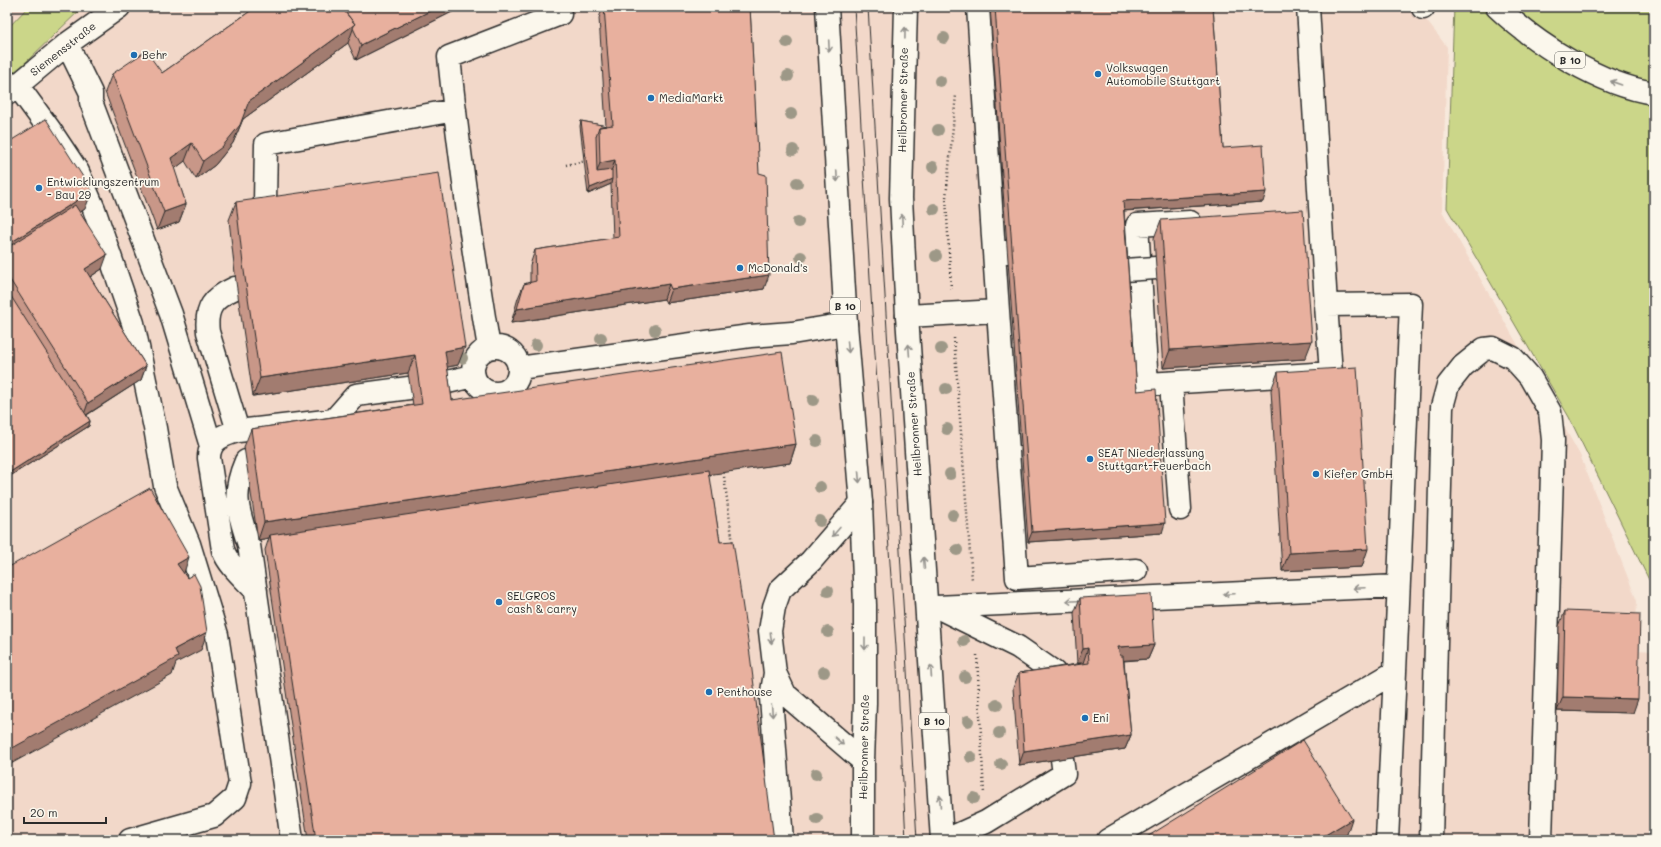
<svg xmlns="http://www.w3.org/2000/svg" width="1661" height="847" viewBox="0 0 1661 847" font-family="Mali,sans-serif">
<rect width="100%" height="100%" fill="#f7e9dc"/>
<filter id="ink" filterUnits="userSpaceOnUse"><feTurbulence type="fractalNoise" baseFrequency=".025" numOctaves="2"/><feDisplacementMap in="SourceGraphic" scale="8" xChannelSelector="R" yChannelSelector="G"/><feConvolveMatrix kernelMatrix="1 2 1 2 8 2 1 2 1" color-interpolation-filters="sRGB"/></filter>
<g filter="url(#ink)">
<!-- built -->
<path fill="#f2d8c9" d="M7 7H28L7 29Z
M83 7H1416L1447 47 1442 211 1580 455 1637 601 1635 650 1654 651V840H7V78L26 62Z"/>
<!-- green -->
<path fill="#cbd689" stroke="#7b805a" d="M28 7H83L26 62 7 78V29Z
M1454 7H1654V590L1569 417 1447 208Z"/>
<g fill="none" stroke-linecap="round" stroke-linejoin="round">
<!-- minor casing -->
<g stroke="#2b2b2b" stroke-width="25">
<path id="minor" d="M978 7 994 252
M1423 7V8
M67 44 91 93V102L171 314 211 446
M17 85 50 130 78 172 94 209 133 323 155 428 165 486 189 544 217 635 240 783 235 798 214 816 130 840
M7 94 67 44 119 7
M265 202 266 144 455 110
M1190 222 1137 225 1147 384 1331 373 1326 305
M235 288C213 298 205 308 208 332L238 431
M998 311 1017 578 1136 570
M907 316 998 311 994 252H1008
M473 370a23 23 0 1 1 46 0a23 23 0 1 1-46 0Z
M489 348C473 251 459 155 449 57L560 14
M519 368 750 336 792 333 846 324
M1171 383 1180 509
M246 461C231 496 238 510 249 545L292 840
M861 503 811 561 780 590 774 607 770 631 775 673 785 694 863 761
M256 591C244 578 229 566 223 550L209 458C209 440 223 435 238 431L334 420 356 395 439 384 473 376
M936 607 1398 586
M939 608 1018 647 1054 672V681
M775 673 771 698 782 840
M946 840 986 822 1064 774 1062 759
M1108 840 1395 672 1411 304 1326 305 1308 7
M1387 840 1395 672
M1431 840 1442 407 1448 385 1463 366 1484 349 1493 348 1513 358 1530 377 1550 412 1553 440 1541 840"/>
</g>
<!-- major casing -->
<g stroke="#2b2b2b" stroke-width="25">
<path id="major" d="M827 7 846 324 861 503 865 605V703L863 761V840
M906 7 901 198 907 316 942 840"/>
</g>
<!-- highway casing -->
<g stroke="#2b2b2b" stroke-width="25">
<path id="highway" d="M1497 7C1536 44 1600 85 1654 93"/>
</g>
<!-- path -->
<path stroke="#2b2b2b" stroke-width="2.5" stroke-dasharray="1 3" stroke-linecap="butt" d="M566 165 586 161
M951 289 946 198 956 95
M954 338 972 580
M977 655 984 794"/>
<!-- minor -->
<use href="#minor" stroke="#fbf7ec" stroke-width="22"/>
<!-- major -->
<use href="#major" stroke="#fbf7ec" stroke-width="22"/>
<!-- highway -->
<use href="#highway" stroke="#fbf7ec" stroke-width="22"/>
<!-- tram -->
<path stroke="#2b2b2b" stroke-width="1" d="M854 7 872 312 896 647 906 840
M868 7 917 840"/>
<!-- rail casing -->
<g stroke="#2b2b2b" stroke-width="4.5">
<path id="rail" d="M7 9 9 7"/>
</g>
<!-- rail -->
<use href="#rail" stroke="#fbf7ec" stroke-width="3" stroke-dasharray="9" stroke-linecap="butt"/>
<!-- minor-bridge casing -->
<g stroke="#2b2b2b" stroke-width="25" stroke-linecap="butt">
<path id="minor-bridge" d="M1124 270 1156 268"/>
</g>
<!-- path-bridge -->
<path stroke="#2b2b2b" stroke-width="2.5" stroke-dasharray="1 3" stroke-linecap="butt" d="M723 469 733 544"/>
<!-- minor-bridge -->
<use href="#minor-bridge" stroke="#fbf7ec" stroke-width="22"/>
</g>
<!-- trees -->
<g fill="#9d9887">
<circle cx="944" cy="38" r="6"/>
<circle cx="787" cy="42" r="6"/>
<circle cx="788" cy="76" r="6"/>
<circle cx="940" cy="81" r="6"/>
<circle cx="791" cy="114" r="6"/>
<circle cx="938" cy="130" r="6"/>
<circle cx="793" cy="150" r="6"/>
<circle cx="933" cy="167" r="6"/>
<circle cx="797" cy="183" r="6"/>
<circle cx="934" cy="209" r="6"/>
<circle cx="798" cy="222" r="6"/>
<circle cx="936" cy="256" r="6"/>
<circle cx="801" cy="257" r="6"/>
<circle cx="655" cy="330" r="6"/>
<circle cx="601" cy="338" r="6"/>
<circle cx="536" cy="345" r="6"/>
<circle cx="941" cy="349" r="6"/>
<circle cx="462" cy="358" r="6"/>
<circle cx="946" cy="389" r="6"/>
<circle cx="813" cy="400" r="6"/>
<circle cx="947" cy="429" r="6"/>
<circle cx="817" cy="441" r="6"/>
<circle cx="950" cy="474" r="6"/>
<circle cx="820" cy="487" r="6"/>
<circle cx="953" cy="515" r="6"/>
<circle cx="820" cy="521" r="6"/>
<circle cx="957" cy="550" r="6"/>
<circle cx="828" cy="591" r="6"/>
<circle cx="828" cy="632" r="6"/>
<circle cx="964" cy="641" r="6"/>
<circle cx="824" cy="672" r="6"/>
<circle cx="965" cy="677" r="6"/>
<circle cx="997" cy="705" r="6"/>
<circle cx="968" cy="721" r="6"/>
<circle cx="999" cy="733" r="6"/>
<circle cx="971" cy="757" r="6"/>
<circle cx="1001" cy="764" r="6"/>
<circle cx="816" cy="774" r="6"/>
<circle cx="974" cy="798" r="6"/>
<circle cx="817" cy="819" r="6"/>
</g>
<!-- wall -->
<path fill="#c89788" stroke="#2b2b2b" d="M256 7H462L356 60 348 43 243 119 233 143 215 165 196 179 185 161 174 169 186 204 179 222 157 230 105 92 112 74 162 73Z
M603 7H750L764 289 666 303 664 299 511 323 518 298 524 284 530 282V265L535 250 613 238 611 184 588 194 580 126 581 121 606 126 599 18Z
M990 7H1213L1223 148 1263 202 1124 211 1137 391 1162 533 1028 542Z
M7 143 85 209 80 212 102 269 90 277 146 366 141 380 87 415 90 421 89 426 7 478Z
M236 202 458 365 447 367 452 400 796 444 790 463 709 474 720 542 774 840H308L265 550 269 538 258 540 244 447 251 429 413 405 408 373 253 396 236 282 229 220Z
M1161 220 1305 359 1163 368 1154 238Z
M1278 372 1362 567 1282 571 1271 390Z
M1080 598 1154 645 1148 659 1124 661 1131 735 1125 749 1019 765 1013 688 1019 673 1083 663H1077L1074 613Z
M1565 611 1633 713 1557 711 1559 626Z"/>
<!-- shaded-wall -->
<path fill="#a27b6f" stroke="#2b2b2b" d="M438 7H462L356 60 361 45Z
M355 24 348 43 243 119 233 143 215 165 196 179 203 161 249 101Z
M192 143 185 161 164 177 171 158Z
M615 160 610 175 595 177 600 163Z
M612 179 611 184 588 194 590 188Z
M92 191 85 209 7 259V245Z
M1266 192 1263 202 1120 211 1123 201Z
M186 204 179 222 157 230 164 212Z
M107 255 102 269 79 284 85 269Z
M769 275 764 289 666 303 671 289Z
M669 284 664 299 511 323 517 309Z
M1312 341 1305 359 1163 368 1170 350Z
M465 347 458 365 438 369 445 351Z
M415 355 408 373 253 396 260 378Z
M146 366 141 380 83 417 88 403Z
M90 421 89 426 7 478V474Z
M796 444 790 463 271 538 270 535 269 538 258 540 264 522Z
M1165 523 1162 533 1028 542 1032 532Z
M1368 549 1362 567 1282 571 1289 553Z
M189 557 183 576 177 564Z
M207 632 201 650 176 663 172 675 7 766V751L175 649Z
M1154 645 1148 659 1113 661 1118 647Z
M1088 648 1083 663H1077L1083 649Z
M1563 697 1638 699 1633 713 1557 711Z
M1131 735 1125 749 1019 765 1024 751Z
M1352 819 1345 840H1317Z"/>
<!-- building -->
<path fill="#e8b09e" stroke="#2b2b2b" d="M256 7H341L355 24 249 101 240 125 222 147 203 161 192 143 171 158 186 204 164 212 112 74 146 51 162 73Z
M341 7H438L361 45 353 28 355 24Z
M604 7H750L759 173 766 175 769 275 671 289 669 284 517 309 524 284 536 281 535 250 619 237 615 160 600 163 599 127 613 125Z
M995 7H1213L1223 148 1263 145 1266 192 1123 201 1137 391 1156 389 1165 523 1032 532Z
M46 119 92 191 7 245V143Z
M581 121 607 126 599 127 596 136 597 172 612 170V179L590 188Z
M439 173 465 347 445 351 452 400 782 352 796 444 264 522 251 429 422 404 415 355 260 378 243 264 236 202Z
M75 205 107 255 85 269 146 366 88 403 7 275V248Z
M1303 210 1312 341 1170 350 1161 220Z
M7 290 90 421 7 474Z
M1357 367 1368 549 1289 553 1278 372Z
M709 470 720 542 733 541 750 655 774 840H316L270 535Z
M150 488 189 557 177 564 187 578 194 574 200 586 207 632 175 649 178 657 7 751V568Z
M1151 594 1154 645 1118 647 1120 656H1123L1131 735 1024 751 1019 673 1089 663 1088 648 1083 649 1080 598Z
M1565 611 1640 614 1638 699 1563 697Z
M1303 740 1352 819 1317 840H1142Z"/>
<!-- one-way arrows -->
<defs><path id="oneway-shaft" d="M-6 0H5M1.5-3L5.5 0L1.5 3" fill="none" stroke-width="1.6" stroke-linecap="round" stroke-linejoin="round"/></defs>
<g stroke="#93918c">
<use href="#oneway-shaft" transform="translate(905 33) rotate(-89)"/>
<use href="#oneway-shaft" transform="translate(829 46) rotate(87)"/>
<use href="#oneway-shaft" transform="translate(1616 83) rotate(-161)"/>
<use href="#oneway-shaft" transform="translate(837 176) rotate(87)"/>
<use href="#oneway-shaft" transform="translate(902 220) rotate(-93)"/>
<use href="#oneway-shaft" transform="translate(848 347) rotate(85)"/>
<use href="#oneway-shaft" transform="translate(909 350) rotate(-94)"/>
<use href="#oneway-shaft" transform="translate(859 477) rotate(85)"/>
<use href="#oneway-shaft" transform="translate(836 532) rotate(131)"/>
<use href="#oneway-shaft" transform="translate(924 563) rotate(-94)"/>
<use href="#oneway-shaft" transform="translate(1359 588) rotate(177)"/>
<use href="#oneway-shaft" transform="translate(1229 594) rotate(177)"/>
<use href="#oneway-shaft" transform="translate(1072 601) rotate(177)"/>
<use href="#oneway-shaft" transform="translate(771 638) rotate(83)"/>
<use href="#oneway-shaft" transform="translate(865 644) rotate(90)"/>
<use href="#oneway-shaft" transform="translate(931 671) rotate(-94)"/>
<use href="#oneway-shaft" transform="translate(772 711) rotate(86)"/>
<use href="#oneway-shaft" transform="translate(839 741) rotate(41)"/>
<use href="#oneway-shaft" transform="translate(940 801) rotate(-94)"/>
</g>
</g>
<!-- markers -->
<g fill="#1f6fb2" stroke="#fbf7ec" stroke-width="1.5">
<circle cx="134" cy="55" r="4"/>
<circle cx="1098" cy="74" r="4"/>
<circle cx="651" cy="98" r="4"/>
<circle cx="39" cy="188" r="4"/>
<circle cx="740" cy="268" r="4"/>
<circle cx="1090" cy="459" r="4"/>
<circle cx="1316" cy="474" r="4"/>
<circle cx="499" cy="602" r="4"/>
<circle cx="709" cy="692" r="4"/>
<circle cx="1085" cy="718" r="4"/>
</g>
<g text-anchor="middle" stroke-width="3.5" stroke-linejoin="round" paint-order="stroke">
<!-- shield labels -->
<g fill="#fbf7ec" stroke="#696865" stroke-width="1">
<rect x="1555" y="52" width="30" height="16" rx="3"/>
<rect x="830" y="298" width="30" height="16" rx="3"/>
<rect x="919" y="713" width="30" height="16" rx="3"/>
</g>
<g font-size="10" font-weight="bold" fill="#2b2b2b">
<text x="1570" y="64">B 10</text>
<text x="845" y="310">B 10</text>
<text x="934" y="725">B 10</text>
</g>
<!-- street labels -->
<g font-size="11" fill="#2b2b2b" stroke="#fbf7ec">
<text transform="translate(63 49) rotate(-38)" y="4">Siemensstraße</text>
<text transform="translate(903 100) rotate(-89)" y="4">Heilbronner Straße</text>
<text transform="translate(914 424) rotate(-94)" y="4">Heilbronner Straße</text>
<text transform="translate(864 747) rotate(-89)" y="4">Heilbronner Straße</text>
</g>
<!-- poi labels -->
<g font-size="11" fill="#2b2b2b" stroke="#fbf7ec" text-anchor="start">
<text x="142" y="59">Behr</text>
<text x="1106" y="72">Volkswagen<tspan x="1106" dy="13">Automobile Stuttgart</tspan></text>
<text x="659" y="102">MediaMarkt</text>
<text x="47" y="186">Entwicklungszentrum<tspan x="47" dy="13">- Bau 29</tspan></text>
<text x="748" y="272">McDonald's</text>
<text x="1098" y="457">SEAT Niederlassung<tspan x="1098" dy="13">Stuttgart-Feuerbach</tspan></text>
<text x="1324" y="478">Kiefer GmbH</text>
<text x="507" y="600">SELGROS<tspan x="507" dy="13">cash &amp; carry</tspan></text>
<text x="717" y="696">Penthouse</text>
<text x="1093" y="722">Eni</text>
</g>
</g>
<!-- margin -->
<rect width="1661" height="847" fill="none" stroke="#fbf7ec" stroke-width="24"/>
<rect x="12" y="12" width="1637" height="823" fill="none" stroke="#2b2b2b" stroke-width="1.5" filter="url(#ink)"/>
<!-- scale -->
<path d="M24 817v6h82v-6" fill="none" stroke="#2b2b2b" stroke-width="2"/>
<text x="30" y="817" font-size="12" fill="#2b2b2b" stroke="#fbf7ec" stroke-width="3" paint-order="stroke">20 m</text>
</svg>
